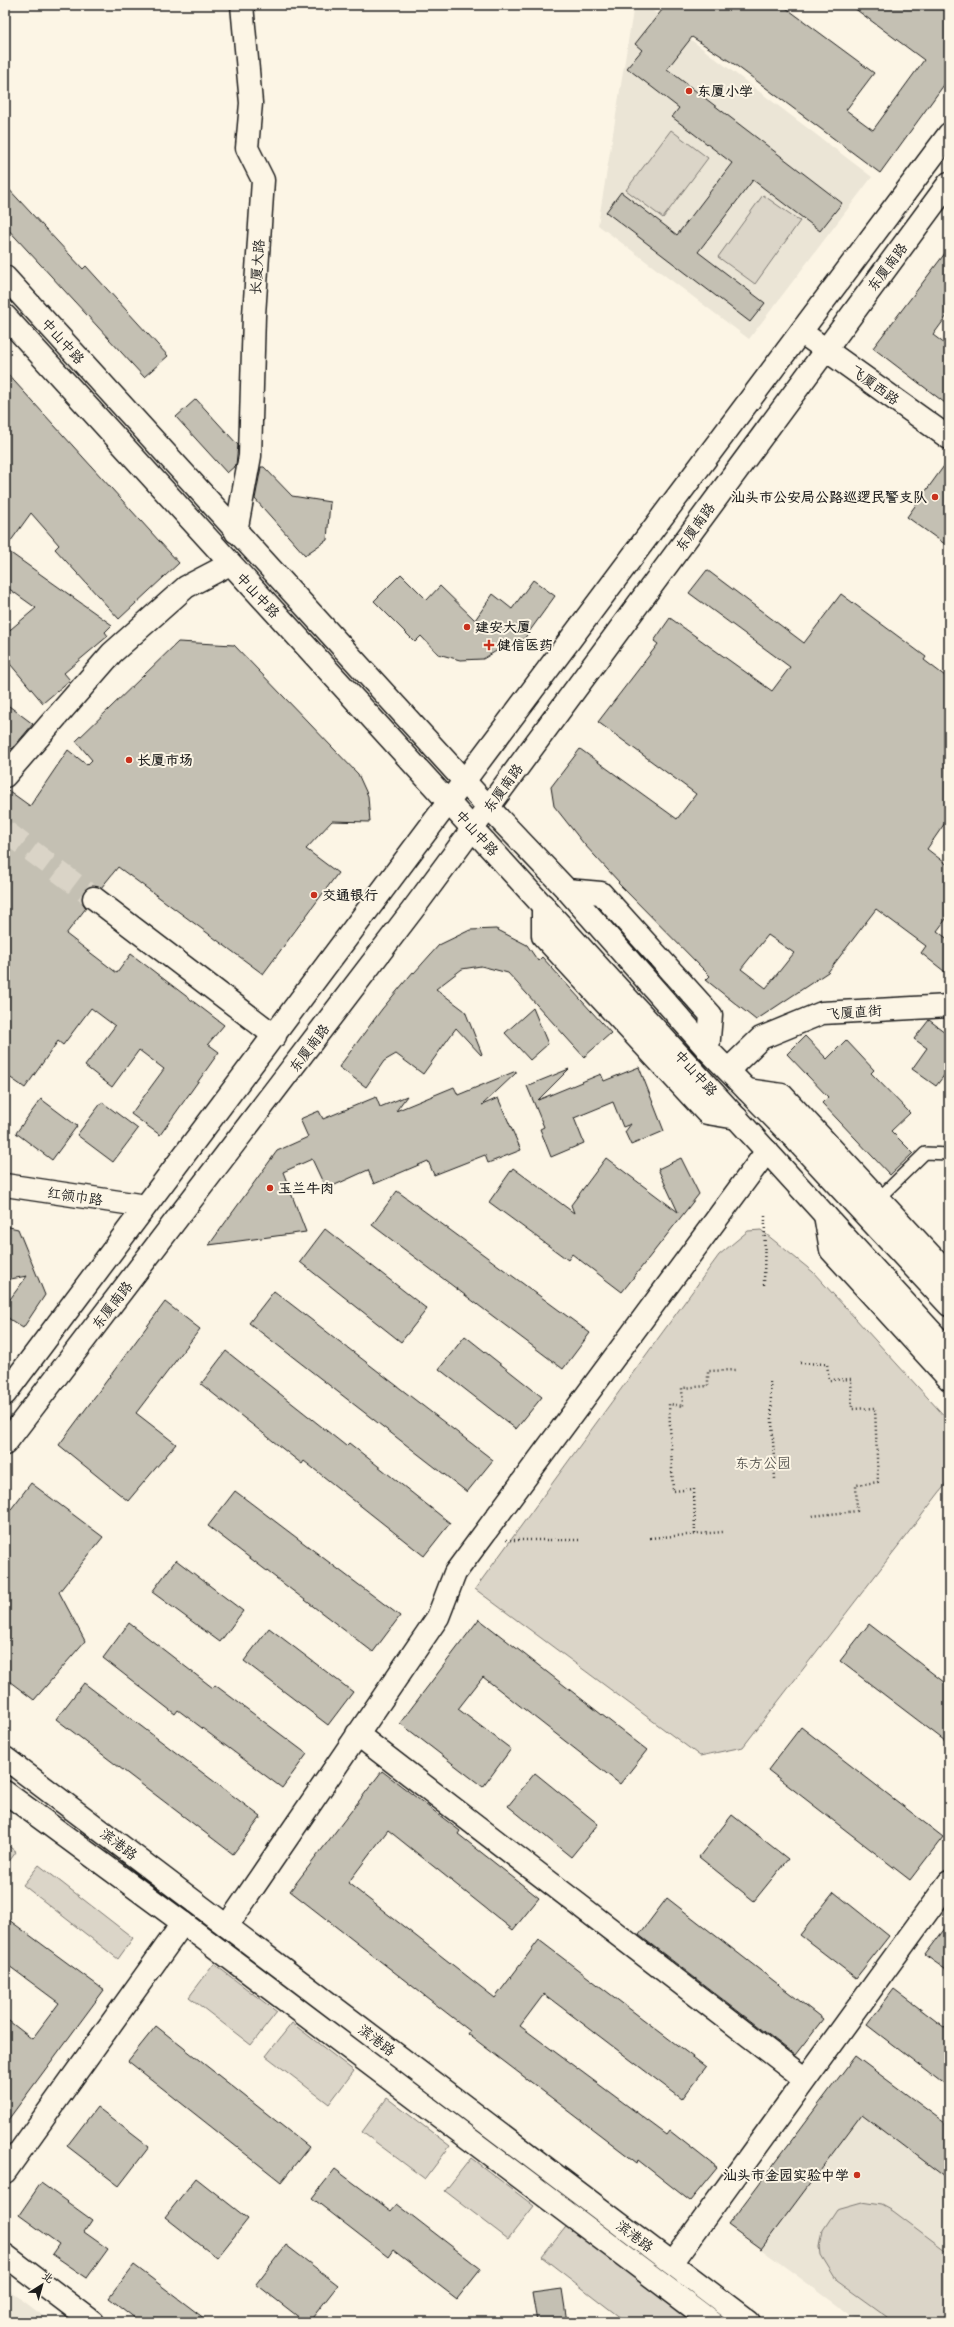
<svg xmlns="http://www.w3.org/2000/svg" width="954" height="2327" viewBox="0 0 954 2327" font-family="Mynerve,'LXGW WenKai TC',sans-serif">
<rect width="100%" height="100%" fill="#fcf5e5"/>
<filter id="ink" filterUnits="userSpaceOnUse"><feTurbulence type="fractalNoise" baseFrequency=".025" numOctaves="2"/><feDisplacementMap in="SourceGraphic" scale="8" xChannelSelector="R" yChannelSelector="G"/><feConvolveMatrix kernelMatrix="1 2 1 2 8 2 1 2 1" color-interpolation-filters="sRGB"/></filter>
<g filter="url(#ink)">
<!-- built -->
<path fill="#ebe5d6" d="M634 5H645L872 177 749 339 598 225Z
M855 2056 949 2126V2322H860L728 2225Z
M5 2287 51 2322H5Z"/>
<!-- green -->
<path fill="#dbd5c8" stroke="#7c7872" d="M671 130 708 158 663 218 626 190Z
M763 195 800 221 755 284 718 257Z
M761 1230 813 1272 949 1421V1480L743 1747 700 1756 475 1589 719 1255 748 1231Z
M5 1843 16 1852 5 1867Z
M39 1865 133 1938 118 1959 23 1885Z
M214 1964 277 2012 251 2045 189 1997Z
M292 2023 354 2071 329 2104 266 2056Z
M387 2098 450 2146 425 2179 362 2132Z
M471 2158 534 2206 508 2239 445 2191Z
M862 2202 882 2205 893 2211 949 2253V2322H894L837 2281 821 2255 820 2246 823 2230 837 2209Z
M569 2223 688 2314 683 2322H626L542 2257Z"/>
<!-- building -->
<path fill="#c4c0b3" stroke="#1c1c1c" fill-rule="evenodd" d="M666 5H782L874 73 846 110 873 130 924 60 850 5H949V78L880 173 734 64 692 37 667 69 842 203 820 231 753 180 698 252 765 303 750 322 606 212 621 192 677 235 732 163 672 117 679 108 627 68 642 50 635 44Z
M5 185 83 269 86 266 168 356 144 377 5 226Z
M949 248V313L933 335 949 347V406L873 348Z
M5 371 179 563 119 619 55 549 59 545 31 513 5 549 112 625 105 632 108 636 64 673 70 680 43 703 5 658V634L36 608 5 586Z
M196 399 238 445 236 465 227 473 176 417Z
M949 459V547L907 517Z
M261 467H264L292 496 330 502 327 540 305 555 255 499Z
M707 570 804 643 841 594 926 657 924 660 949 679V817L927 849 949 866V915L937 931 949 940V975L921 953 926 946 876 909 828 972 756 1020 706 980 710 976 618 883 619 882 584 844 554 806 551 787 580 749 677 819 696 794 598 722 658 644 654 641 670 618 772 691 790 667 689 593ZM768 935 794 953 766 988 741 969Z
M401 574 427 600 440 586 475 620 493 594 512 609 533 580 555 596 516 650 508 644 483 659 460 660 438 654 421 636 415 642 374 601Z
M178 642 234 645 358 774 368 796 370 822 332 821 306 849 338 873 263 974 118 867 101 888 90 886 84 891 82 902 86 908 66 934 117 973 131 954 224 1025 208 1044 219 1052 160 1135 131 1114 164 1069 139 1050 112 1087 85 1066 115 1026 91 1008 63 1045 58 1041 25 1088 5 1074V788L30 806 68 750 87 765 92 760 76 741Z
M5 703 33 724 12 749 5 743Z
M496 929 527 945 538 961 542 957 611 1033 584 1057 508 973 481 966 462 969 436 989 465 1011 482 1054 481 1055 456 1028 423 1074 396 1054 384 1061 366 1087 339 1067 382 1009 413 972 414 973 439 945 470 930Z
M533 1008 548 1044 530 1060 505 1033Z
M929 1020 949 1035V1069L936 1086 912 1069 927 1048 914 1039Z
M805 1036 827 1059 846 1040 874 1070 871 1073 910 1113 891 1131 913 1153 890 1175 822 1103 828 1097 787 1054Z
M639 1067 664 1131 631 1145 625 1132 631 1124 623 1127 613 1102 574 1118 584 1143 551 1157 540 1129 544 1127 527 1086 569 1069 538 1100 601 1074 604 1081Z
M516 1071V1073L482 1105 498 1098 521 1150 488 1163 485 1155 434 1175 428 1161 374 1184 368 1170 326 1189 312 1159 283 1172 306 1232 209 1245 277 1151 308 1137 300 1119 319 1111 323 1119 376 1097 380 1107 407 1096 396 1111 454 1087 458 1095Z
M41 1099 77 1126 52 1160 16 1133Z
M102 1102 138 1129 113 1162 77 1135Z
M606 1158 678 1212 658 1169 681 1158 699 1194 622 1292 572 1254 568 1260 489 1202 513 1168 574 1213 571 1205Z
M397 1191 590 1333 563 1369 372 1225Z
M5 1226 18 1229 45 1295 23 1328 5 1316V1306L27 1276 5 1280Z
M325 1229 427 1309 401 1342 300 1262Z
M274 1291 493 1460 467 1492 249 1323Z
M165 1302 200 1329 136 1413 176 1444 128 1501 59 1445Z
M465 1336 542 1397 516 1429 439 1369Z
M226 1351 346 1446 349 1443 450 1523 424 1556 304 1461 302 1464 201 1384Z
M31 1483 103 1537 59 1592 85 1641 34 1700 5 1678V1517Z
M235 1491 400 1616 373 1652 208 1526Z
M176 1560 243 1611 220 1642 152 1592Z
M479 1619 647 1750 620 1784 483 1677 458 1709 511 1749 483 1787 400 1723Z
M129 1623 213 1688 215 1685 307 1754 282 1788 178 1710 175 1714 103 1658Z
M869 1624 949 1686V1744L840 1661Z
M269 1628 353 1692 328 1725 244 1661Z
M84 1683 261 1817 233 1854 56 1719Z
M801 1727 943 1837 910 1880 768 1770Z
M382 1771 460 1831 458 1834 539 1898 513 1930 388 1830 348 1883 495 1998 539 1940 706 2067 682 2099 544 1994 520 2026 667 2135 670 2131 717 2168 690 2201 638 2160 637 2163 468 2034 470 2031 290 1891Z
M535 1773 598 1824 571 1857 508 1806Z
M732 1815 788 1859 754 1901 699 1857Z
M834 1892 889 1936 856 1978 800 1935Z
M667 1898 823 2019 795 2055 639 1935Z
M5 1917 104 1990 5 2124V2018L32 2039 59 2003 5 1963Z
M949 1923V1972L925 1955Z
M894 1989 949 2031V2088L867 2025Z
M156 2026 309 2147 281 2182 128 2061Z
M855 2056 949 2126V2180L862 2114 761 2249 728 2225Z
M97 2107 149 2147 119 2186 67 2146Z
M335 2169 391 2211 397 2204 481 2269 457 2299 393 2250 388 2257 312 2198Z
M196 2178 248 2219 217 2258 165 2217Z
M41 2183 92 2220 84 2232 108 2249 87 2278 52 2254 59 2244 19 2215Z
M286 2245 338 2285 309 2322H305L256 2284Z
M134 2265 209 2322H140L109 2298Z
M562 2289 567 2322H537L532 2293Z"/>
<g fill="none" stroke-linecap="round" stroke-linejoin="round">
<!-- minor-tunnel -->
<path stroke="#dad4c7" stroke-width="22" stroke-dasharray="22 11" stroke-linecap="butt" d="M5 831 94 898"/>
<!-- service casing -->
<g stroke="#1c1c1c" stroke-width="14">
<path id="service" d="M878 1199 925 1153 949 1154"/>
</g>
<!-- minor casing -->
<g stroke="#1c1c1c" stroke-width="25">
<path id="minor" d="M801 332 949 438
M236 532 250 456 254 315 263 180 247 148 251 103 242 5
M5 776 112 653 186 587 230 564
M567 890 601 893 711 1015 708 1050
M94 898 275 1036
M543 905V936L707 1113 737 1118
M728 1070 761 1038 822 1013 949 1006
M747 1090 782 1095 949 1275
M825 1215 831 1250 949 1379
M357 1734 805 2079
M227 1926 438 1617 455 1573 767 1151
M5 2172 183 1923
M5 2255 93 2322
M672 2263 949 1882"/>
</g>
<!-- tertiary casing -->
<g stroke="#1c1c1c" stroke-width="25">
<path id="tertiary" d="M5 1185 146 1206
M5 1394C320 974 635 554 949 134
M5 1444 414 908 949 183
M5 1758 749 2322
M5 1792 183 1923 712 2322"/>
</g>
<!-- secondary casing -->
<g stroke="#1c1c1c" stroke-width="25">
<path id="secondary" d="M5 277 488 807 567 890 708 1050 792 1136 949 1305
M5 316 949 1351"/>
</g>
<!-- path -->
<path stroke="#1c1c1c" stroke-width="2.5" stroke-dasharray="1 3" stroke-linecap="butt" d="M764 1285 765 1216
M800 1363 827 1364 829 1380 851 1379 852 1409 875 1408 878 1482 856 1485 857 1511 812 1516
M770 1382 775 1479
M695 1534 694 1489 673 1491 669 1404 683 1406 682 1388 708 1386V1371L735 1370
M650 1538 723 1532
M506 1540H580"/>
<!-- service -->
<use href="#service" stroke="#fcf5e5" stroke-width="11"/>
<!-- minor -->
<use href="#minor" stroke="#fcf5e5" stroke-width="22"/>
<!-- tertiary -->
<use href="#tertiary" stroke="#fcf5e5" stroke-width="22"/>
<!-- secondary -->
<use href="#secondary" stroke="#fcf5e5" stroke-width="22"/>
</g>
</g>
<!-- markers -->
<g fill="#c8321e" stroke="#fcf5e5" stroke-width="1.5">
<circle cx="689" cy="91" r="4"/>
<circle cx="935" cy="497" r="4"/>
<circle cx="467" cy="627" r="4"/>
<path d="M487 639h4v4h4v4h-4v4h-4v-4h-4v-4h4z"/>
<circle cx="129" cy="760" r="4"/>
<circle cx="314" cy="895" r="4"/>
<circle cx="270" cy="1188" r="4"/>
<circle cx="857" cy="2175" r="4"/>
</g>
<g text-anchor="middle" stroke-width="4" stroke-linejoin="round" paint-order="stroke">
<!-- poi labels -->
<g font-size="14" font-weight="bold" fill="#1c1c1c" stroke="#fcf5e5" text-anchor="start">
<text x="697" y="96">东厦小学</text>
<text x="927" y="502" text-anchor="end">汕头市公安局公路巡逻民警支队</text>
<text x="475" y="632">建安大厦</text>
<text x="497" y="650">健信医药</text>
<text x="137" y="765">长厦市场</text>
<text x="322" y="900">交通银行</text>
<text x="278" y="1193">玉兰牛肉</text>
<text x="849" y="2180" text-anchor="end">汕头市金园实验中学</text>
</g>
<!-- street labels -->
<g font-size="14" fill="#1c1c1c" stroke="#fcf5e5">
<text transform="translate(257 267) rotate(-86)" y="5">长厦大路</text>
<text transform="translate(887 267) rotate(-53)" y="5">东厦南路</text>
<text transform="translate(63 341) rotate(48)" y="5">中山中路</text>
<text transform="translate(875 385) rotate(36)" y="5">飞厦西路</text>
<text transform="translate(695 527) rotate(-54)" y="5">东厦南路</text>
<text transform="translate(258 595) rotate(47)" y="5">中山中路</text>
<text transform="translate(503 788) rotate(-54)" y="5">东厦南路</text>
<text transform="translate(477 833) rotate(48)" y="5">中山中路</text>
<text transform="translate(854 1012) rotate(-4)" y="5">飞厦直街</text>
<text transform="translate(309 1048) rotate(-53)" y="5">东厦南路</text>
<text transform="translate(696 1073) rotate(48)" y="5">中山中路</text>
<text transform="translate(75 1196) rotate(8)" y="5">红领巾路</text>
<text transform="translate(112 1305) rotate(-52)" y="5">东厦南路</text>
<text transform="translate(119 1844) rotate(37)" y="5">滨港路</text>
<text transform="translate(377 2040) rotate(37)" y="5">滨港路</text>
<text transform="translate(635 2236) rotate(37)" y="5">滨港路</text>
</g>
<!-- park labels -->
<g font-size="14" fill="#555450" stroke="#fcf5e5">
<text x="763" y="1468">东方公园</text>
</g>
</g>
<!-- margin -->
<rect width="954" height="2327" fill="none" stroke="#fcf5e5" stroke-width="20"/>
<rect x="10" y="10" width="934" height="2307" fill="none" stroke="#1c1c1c" stroke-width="1.5" filter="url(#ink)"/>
<!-- north arrow -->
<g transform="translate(42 2285) rotate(37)" stroke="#fcf5e5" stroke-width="3" paint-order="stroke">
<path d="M0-3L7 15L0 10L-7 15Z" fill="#1c1c1c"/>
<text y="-6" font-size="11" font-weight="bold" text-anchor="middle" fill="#1c1c1c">北</text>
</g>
</svg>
